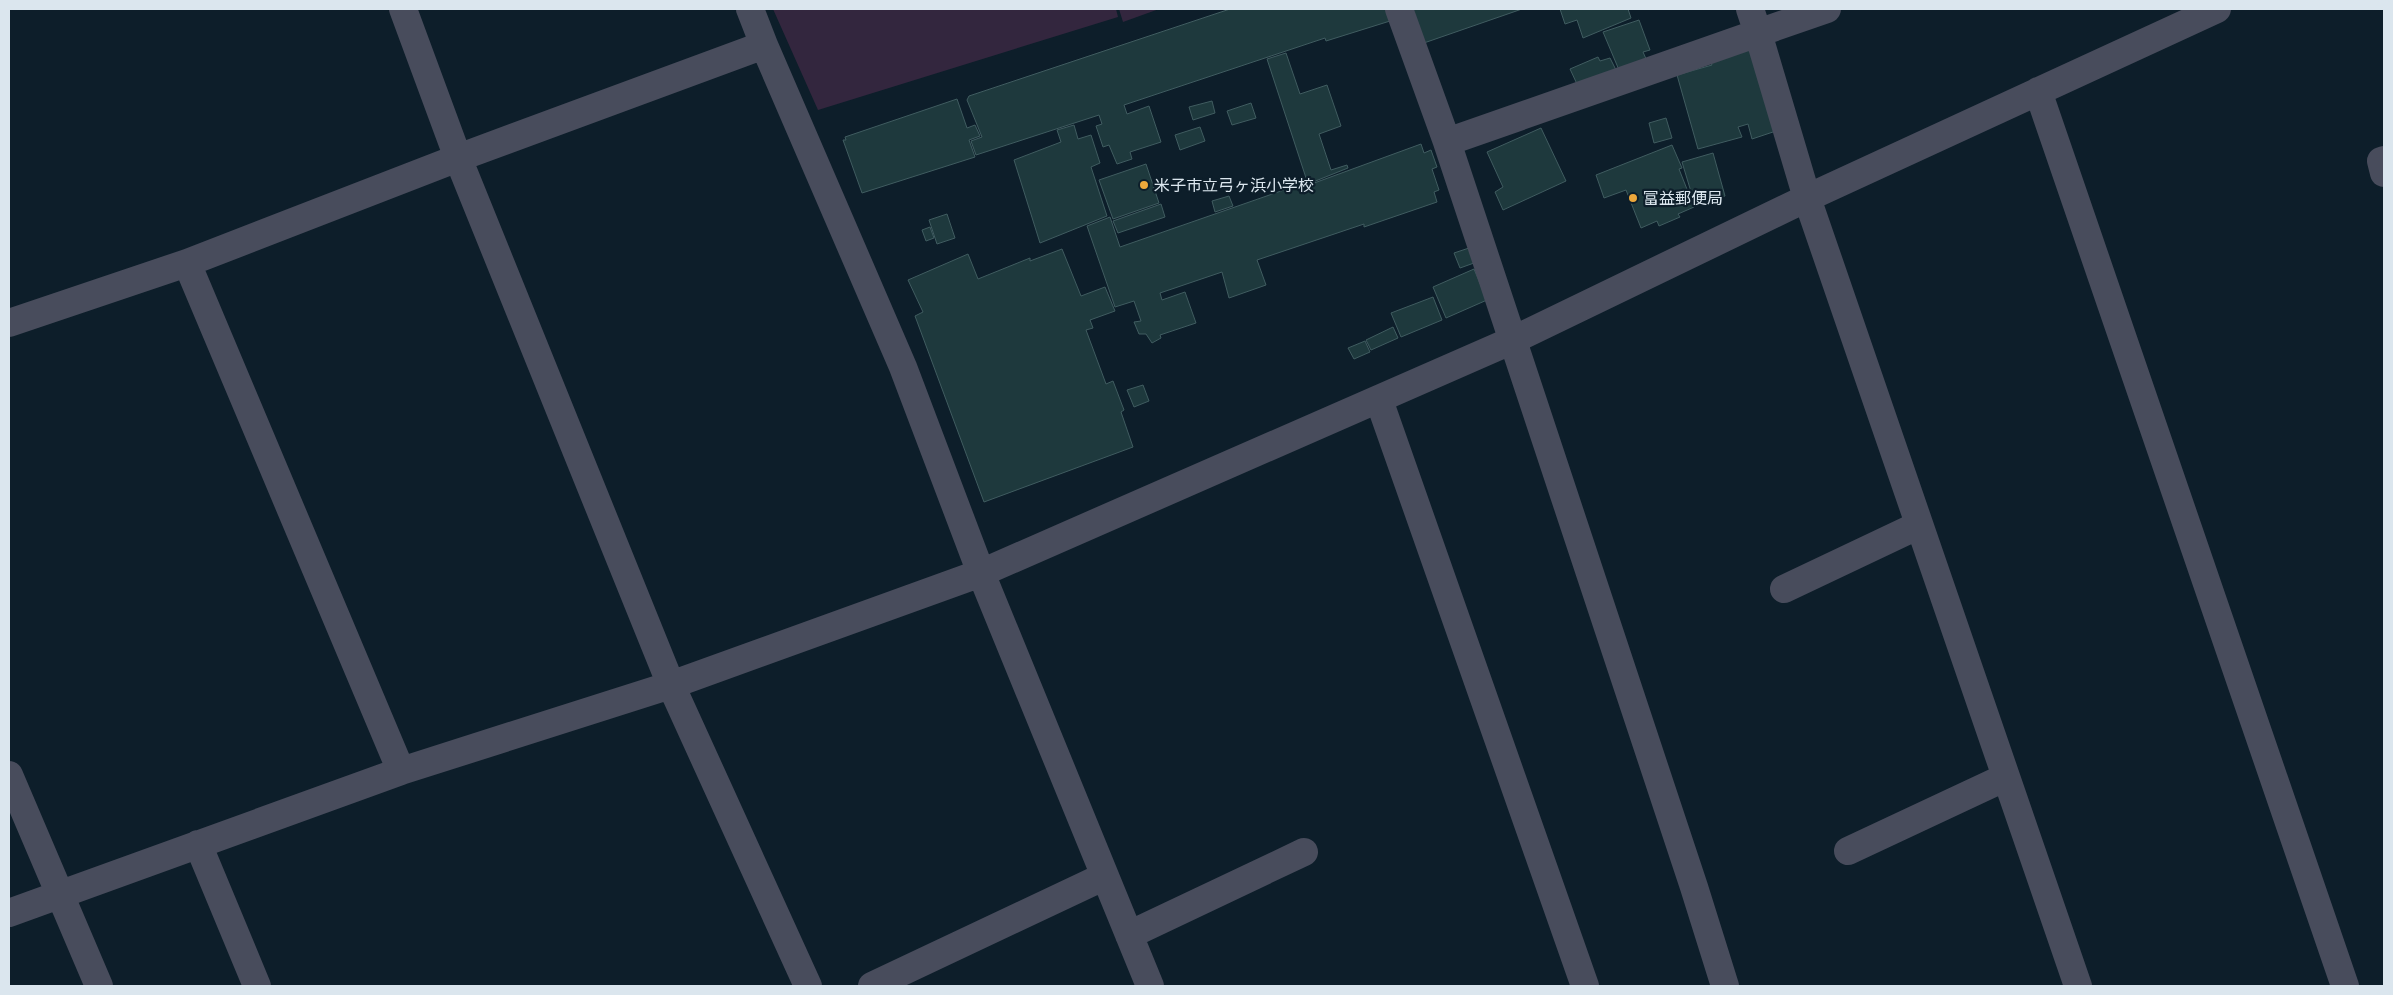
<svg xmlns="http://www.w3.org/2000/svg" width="2393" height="995" viewBox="0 0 2393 995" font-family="'Fira Sans Condensed','Noto Sans JP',sans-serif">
<rect width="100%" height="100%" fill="#0d1e2a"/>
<!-- green -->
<path fill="#33263e" d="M773 9H1116L1118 17 818 110Z
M1119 9H1159L1123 22Z"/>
<!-- building -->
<path fill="#1e393d" stroke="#405c60" d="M1230 9H1386L1390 21 1326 41 1325 38 1124 105 1127 114 1149 106 1161 142 1130 152 1132 159 1117 164 1109 145 1103 147 1096 126 1102 124 1099 115 976 155 971 141 982 137 967 100 969 96Z
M1407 9H1522L1421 44Z
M1560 9H1628L1631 18 1583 38 1577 20 1565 24Z
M1639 20 1650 50 1643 52 1647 61 1619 70 1603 32Z
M1758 47 1779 130 1752 139 1748 124 1738 127 1742 137 1698 149 1677 75 1712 65 1710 61Z
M1286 53 1300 94 1327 85 1341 126 1319 134 1331 170 1347 165 1348 168 1308 184 1267 59Z
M1598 57 1600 61 1610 58 1616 70 1577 84 1570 69Z
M957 99 967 128 975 125 980 136 969 140 975 157 862 193 843 140H846L845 137Z
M1212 101 1215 113 1193 120 1189 107Z
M1251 103 1256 118 1232 125 1227 111Z
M1666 118 1672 138 1654 143 1649 123Z
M1074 125 1078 139 1091 135 1100 163 1091 167 1107 216 1040 243 1014 160 1061 142 1057 130Z
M1200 127 1205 141 1180 150 1175 135Z
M1541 128 1566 181 1503 210 1495 192 1503 187 1487 152Z
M1421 144 1424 153 1431 150 1437 167 1432 169 1439 190 1434 192 1437 202 1364 227V224L1257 260 1266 285 1229 298 1222 272 1160 293 1162 300 1185 292 1196 323 1160 335 1161 338 1152 343 1146 334H1139L1134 322 1141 321 1134 301 1115 307 1087 226 1110 217 1120 247 1304 183 1306 186Z
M1672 145 1682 168 1679 169 1694 207 1678 214 1680 217 1659 226 1657 221 1641 228 1626 190 1604 198 1596 175Z
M1713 153 1725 196 1695 205 1682 162Z
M1146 164 1159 203 1113 219 1099 180Z
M1229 196 1233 206 1215 212 1212 201Z
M1161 204 1165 217 1118 233 1113 221Z
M947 214 955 238 937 244 929 220Z
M930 227 934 238 926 241 922 230Z
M1469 248 1474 263 1460 268 1454 253Z
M1062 249 1081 296 1105 287 1115 311 1090 320 1093 328 1086 330 1106 384 1113 381 1124 410 1121 412 1133 447 984 502 915 316 923 312 908 280 968 254 978 279 1030 258V261Z
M1474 269 1487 300 1446 318 1433 287Z
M1433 297 1442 320 1401 337 1391 313Z
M1393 327 1398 338 1371 350 1366 340Z
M1365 341 1370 352 1354 359 1348 348Z
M1143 385 1149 401 1134 407 1127 390Z"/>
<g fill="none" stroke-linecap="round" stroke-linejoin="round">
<!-- minor -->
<path stroke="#484c5c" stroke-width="28" d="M403 9 458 158 671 685 808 986
M750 9 764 45 903 367 981 573 1150 986
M1399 9 1447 142 1758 33 1807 198 2078 986
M1750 9 1758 33 1827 9
M2038 91 2345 986
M1447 142 1694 887 1725 986
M2384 160 2381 161 2384 173
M187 263 401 771
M9 323 187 263 458 158 764 45
M1379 400 1585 986
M1784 589 1919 525
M9 775 99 986
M198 844 257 986
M1848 851 2006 777
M9 913 401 771 671 685 981 573 1513 340 1807 198 2217 9
M1129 935 1304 852
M872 986 1105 876"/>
</g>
<!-- markers -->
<g fill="#eda83b" stroke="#0d1e2a" stroke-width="2">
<circle cx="1144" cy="185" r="5"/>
<circle cx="1633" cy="198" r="5"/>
</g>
<g text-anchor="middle" stroke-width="4.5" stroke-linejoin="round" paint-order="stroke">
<!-- poi labels -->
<g font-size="16" fill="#dbe6ee" stroke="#0d1e2a" text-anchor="start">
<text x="1154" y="191">米子市立弓ヶ浜小学校</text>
<text x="1643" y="204">富益郵便局</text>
</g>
</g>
<!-- border -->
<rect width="2393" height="995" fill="none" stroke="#dbe6ee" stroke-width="20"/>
</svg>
